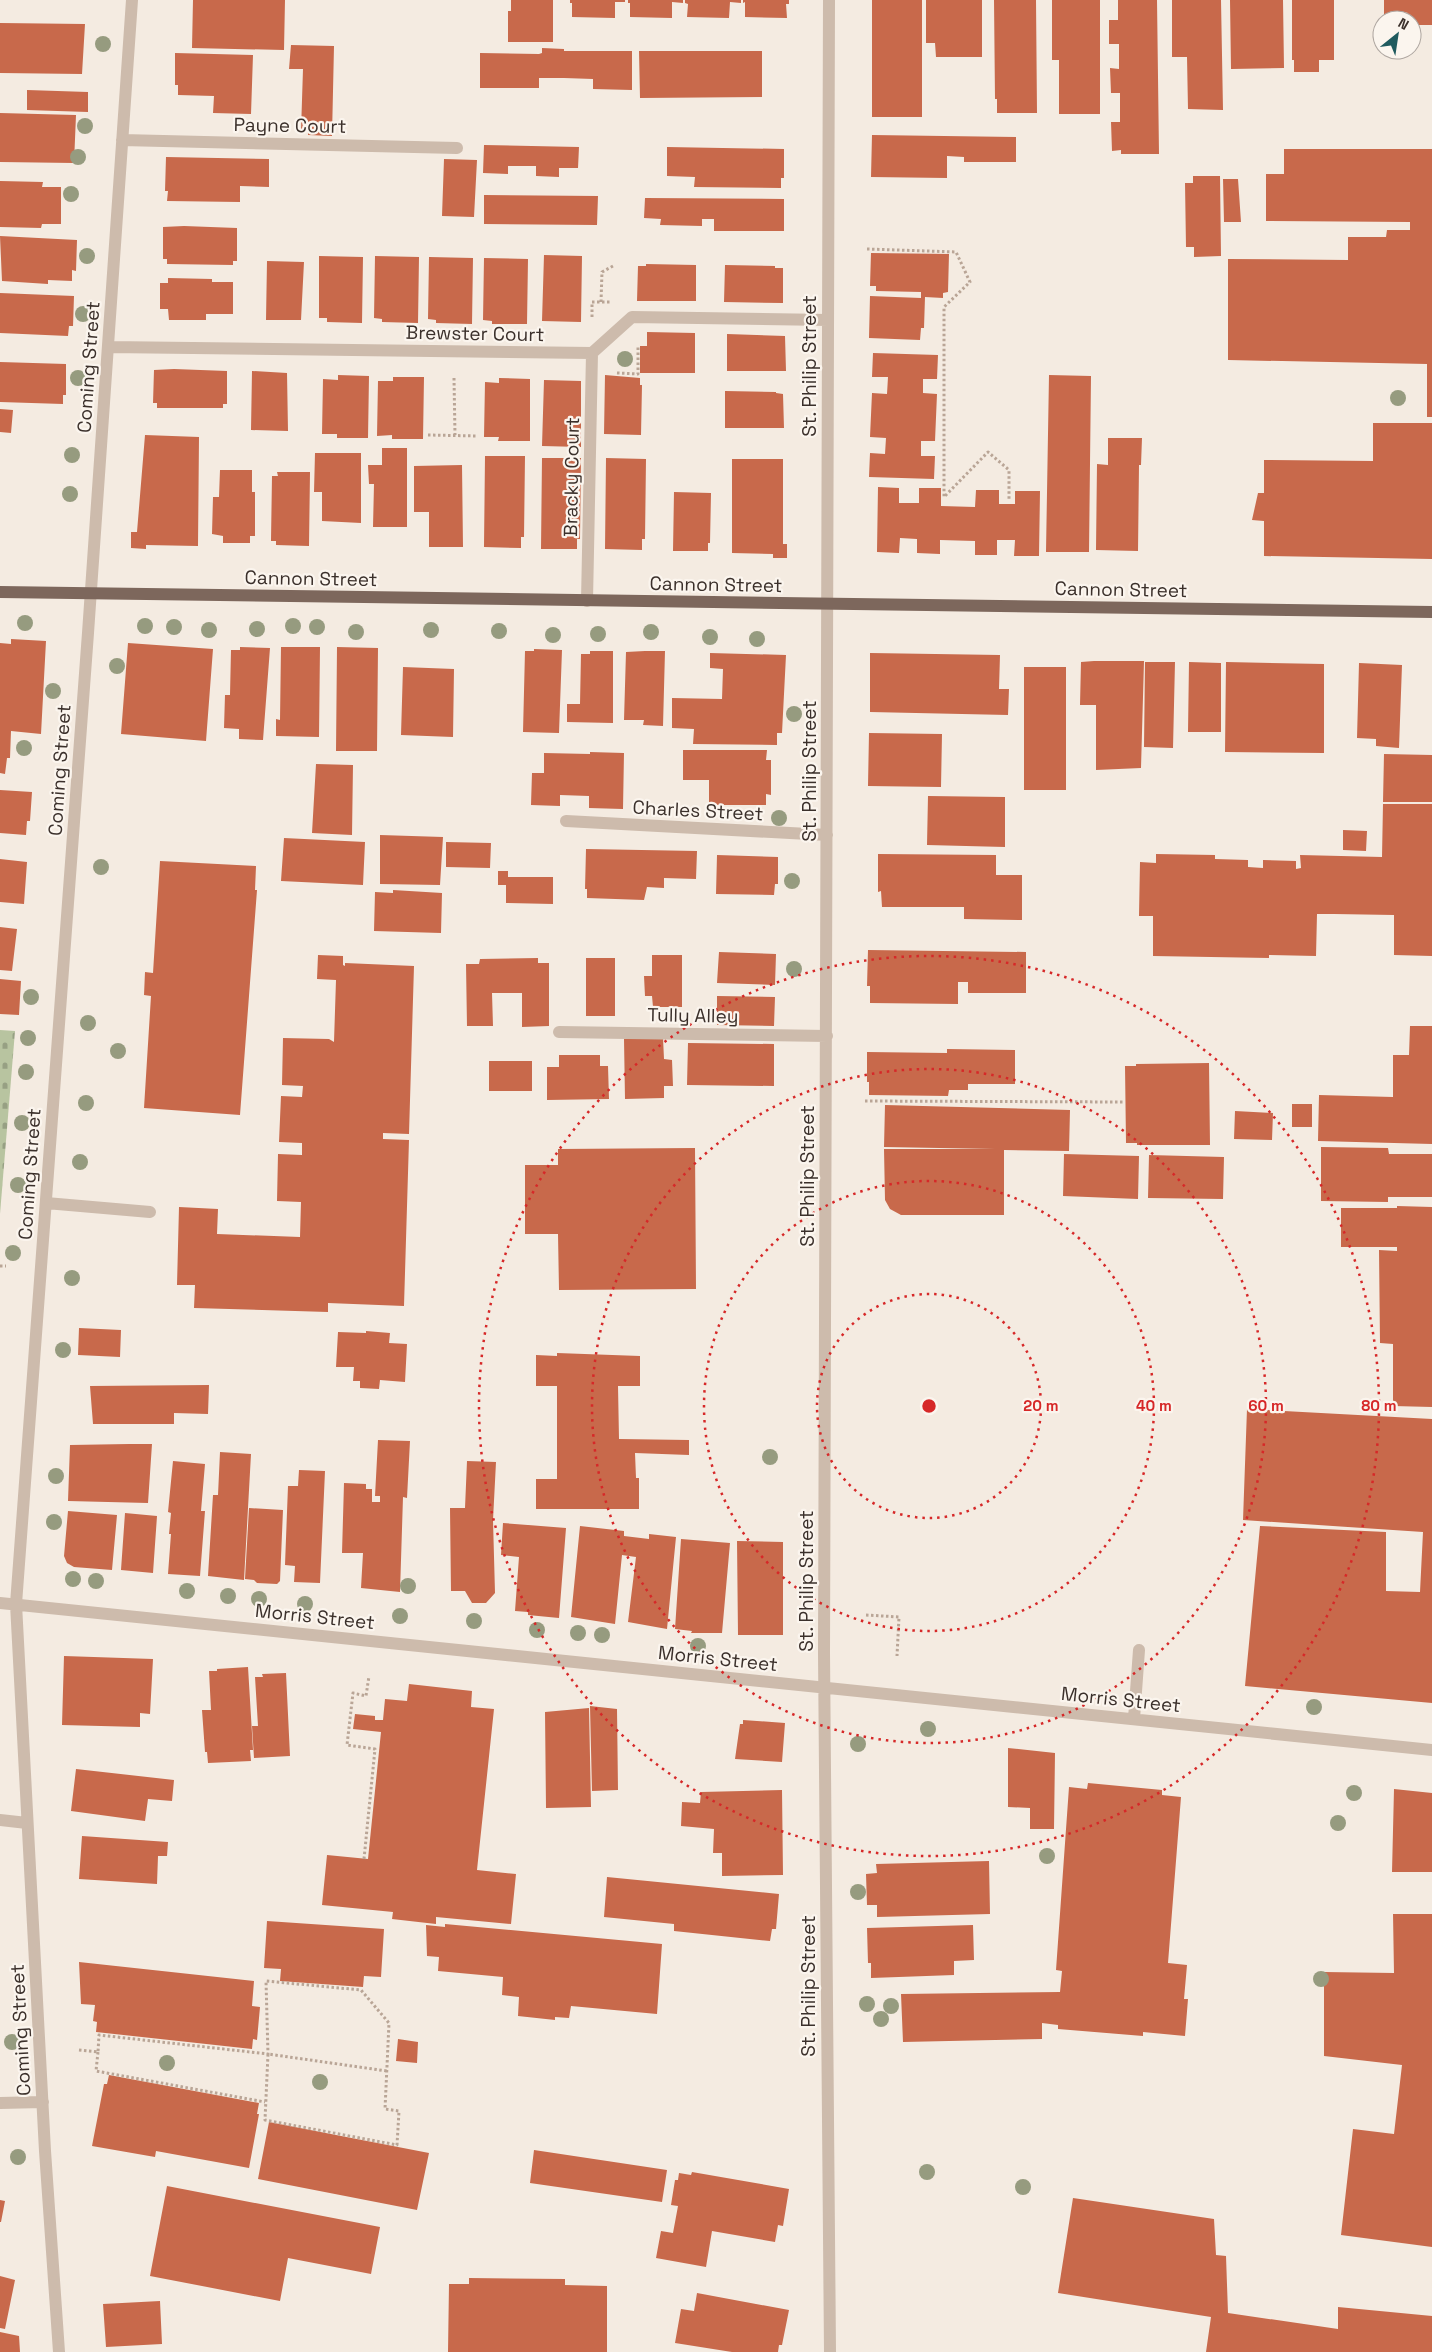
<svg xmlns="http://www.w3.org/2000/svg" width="1432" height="2352" viewBox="0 0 1432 2352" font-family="'Space Grotesk',sans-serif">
<defs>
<pattern id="cemetery-stones" width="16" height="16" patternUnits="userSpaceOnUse" patternTransform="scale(1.25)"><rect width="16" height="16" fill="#b8c4a0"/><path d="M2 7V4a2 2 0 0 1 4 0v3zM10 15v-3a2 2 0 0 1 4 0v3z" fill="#97a083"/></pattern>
</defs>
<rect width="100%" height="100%" fill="#f4ebe1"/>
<!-- cemetery -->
<path fill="url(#cemetery-stones)" d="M0 1030 15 1031 0 1214Z"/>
<!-- building -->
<path fill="#c8694b" d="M193 0H285L284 50 192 48Z
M511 0H553V42H508V11H511Z
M570 0H625V2H615V18L572 17V3H570Z
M628 0H683V3L672 2V18L630 17V3H628Z
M685 0H741V3L730 2 729 18 687 17 688 4 685 3Z
M743 0H789V4H786L787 18 745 17V2L743 3Z
M872 0H922V117H872Z
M926 0H982V57H936L935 43H926Z
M994 0H1036L1037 113H997V99H995Z
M1052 0H1100V114H1059V60H1052Z
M1118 0H1157L1159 154H1121V150L1112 151 1111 122H1120V93H1111L1110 68 1119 69V44H1109V20H1118Z
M1172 0H1221L1223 110 1188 109 1187 57H1172Z
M1230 0H1283L1284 68 1231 69Z
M1292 0H1334V60H1319V72H1294V60H1292Z
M1384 0H1432V25H1412V20H1384Z
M0 23 85 24 82 74 0 73Z
M291 45 334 46 332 136 308 135V131H301L303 69H289Z
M542 48 564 49V51H632V90L593 89V79L564 78H539V88H480V53L539 54 542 53Z
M639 51H762V97L640 98Z
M175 53 253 55 251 114 213 113 214 96 178 95V85H175Z
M27 90 88 92V112L27 110Z
M0 113 76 115 74 163 0 162Z
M872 135 1016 137V162H964V157L947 156V178L871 177Z
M484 145 579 147 578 168H559V177L536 176V166H508V174L483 173Z
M667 147 784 149V178H781V188L694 187 695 177 667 176Z
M1284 149H1432V417H1427V364L1228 360V259L1348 260V237H1386L1387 230H1410V222L1266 221V174H1284Z
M166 157 269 159V187L240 186V202L167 201 168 191H165Z
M444 159 477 160 474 217 442 216Z
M1193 176H1220L1221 256 1194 257V247H1186L1185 183H1193Z
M1223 179H1238L1241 222H1224Z
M0 181 43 182 42 187H61V224H42L41 228 0 227Z
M484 195 598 196 597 225 484 224Z
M645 198 784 199V231H714V219H702V226L660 225 661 219 644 218Z
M184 226 237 228V261H233V265L167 264V259H163V227Z
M0 236 77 240 76 271 72 270V281L48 280V284L2 281Z
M871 253 949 254 948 292 943 293V298L925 297 924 328H921L920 340 869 338 870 296 921 298V292L876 291V286H870Z
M544 255 582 256 581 322 542 321Z
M319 256 363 257 362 323 327 322V318H319Z
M375 256 419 257 418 323 382 322V319L374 318Z
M429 257 473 258 472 324 436 323V320L428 319Z
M484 258 528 259 527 324H492V321L483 320Z
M267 261 304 262 301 320H266Z
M646 264 696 265V301H637L638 266H646Z
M725 265 775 266V268H783V303L724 302Z
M168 278 212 279V282H233V314H206V320H169L168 309H160V283H168Z
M0 293 74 296 73 326H69L68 336 0 333Z
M647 332 695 333V373H640V346H647Z
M727 334 785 336 786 371H727Z
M873 353 938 355 937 379H923V393L937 394 935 441H921V456H935L934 479 869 477 870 453 885 454 886 438 870 437 872 393 887 394 888 377H872Z
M0 362 66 364V395H63V404L0 402Z
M174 369 227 371V404H223V408H157V403H153L154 370Z
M252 371 287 373 288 431 251 430Z
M338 375 369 376 368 438H337V434H322L323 379 338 380Z
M605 375 640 378V385H642L641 435 604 434Z
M1049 375 1091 376 1089 552H1046Z
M393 377H424L423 439H392V435L377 436 378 381H393Z
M499 378 530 379V441H498L499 437H484L485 382 499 383Z
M544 380 581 381V447L542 446Z
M725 391 776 392V393L783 394 784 428H725Z
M0 409 13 410 11 433 0 432Z
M1373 423H1432V559L1264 556V521L1252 520 1258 493H1264V460L1373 461Z
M145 435 199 437 198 546 146 545V549L131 548V532H137Z
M1108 438H1142L1141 465H1139L1138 551 1096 550 1097 464 1108 465Z
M382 448H407V527H373L374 484H369L368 465H382Z
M315 453H361V523L322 521V492H314Z
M485 456H525L524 537H521V548L484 547Z
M542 458H581L580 539H577V549H541Z
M606 458 646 459 645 539H642V550L605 549Z
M732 459H783V544H787V558H773V554L732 553Z
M462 465 463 547H429V512H414V466Z
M220 470H252V492H255V536H250V543H223V536L212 534 213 497H219Z
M277 472H310L309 546 276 545V541H271L272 476H278Z
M878 487 899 488V503H919V488H941V506L975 507 976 490H999V504H1015V491H1040L1039 556H1014L1015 540H997V555H975V541L940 540V554L917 553V539L900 538 899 553 877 552Z
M674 492 711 493 710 543H708V551H673Z
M11 639 46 641 41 734 11 731 10 758H7L5 774 0 773V643L11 644Z
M128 643 213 649 206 741 121 734Z
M240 647 270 648 263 740 239 739V729L224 728 225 695H230L231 650H240Z
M281 647H320L319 737 276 736V719L280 720Z
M337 647 378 648 377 751H336Z
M534 649 562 650 559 733 523 732 525 651H534Z
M590 651H613V723L567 722V704H580L581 654H590Z
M645 651H665L663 726 643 725 644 720H624L626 652Z
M710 653 786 655 782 733H777V745L693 744 694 729 672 728V698L722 699 723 669 710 668Z
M870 653 1000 655 999 689H1009L1008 715 870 712Z
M1094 661H1144L1141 768 1096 770V705H1080L1081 662Z
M1145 662H1175L1173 748 1144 747Z
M1189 662 1221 663V732H1188Z
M1226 662 1324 664V753L1225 752Z
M1359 663 1402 665 1399 748 1376 746V739L1357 738Z
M403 667 454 669 453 737 401 735Z
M1024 667H1066V790H1024Z
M869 733 942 734 941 787 868 786Z
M683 750H767L766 760H771V795L766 794V805H709V780H683Z
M590 752 624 753 623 809 589 808V796L560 795V806L531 805 532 773H544V753L590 754Z
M1384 754 1432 755V802H1383Z
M316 764 353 765 352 835 312 833Z
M0 790 32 792 30 821H27L26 835 0 833Z
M928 796 1005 797V847L927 845Z
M1383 804H1432V956L1394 955V915L1334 914H1317L1316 956 1269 955V958L1153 956V916H1139L1140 862 1156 863V854L1215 855V859L1248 860V867L1263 868V860L1296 861V869L1301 868 1300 855 1382 857Z
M1343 830 1367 831 1366 851 1343 850Z
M380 835 443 837 440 885 380 884Z
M284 838 365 842 363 885 281 881Z
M446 842 491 843 490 868 446 867Z
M586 849 697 851 696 879 664 878V888L647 887 644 900 587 898V889H585Z
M878 854 996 855V875H1022V920L964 919V907H882L881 891 878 892Z
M717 855 778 857V884H775L774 895 716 894Z
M0 859 27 862 24 904 0 902Z
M160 861 256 866 255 890H257L240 1115 144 1108 151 996 144 995 145 972 153 973Z
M498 871H508V877H553V904L506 903V885H498Z
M393 890 442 893 441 933 374 931 375 892 393 893Z
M0 927 17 929 12 971 0 970Z
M868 950 1026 952V993H968V982H958V1004L870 1003V986H867Z
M719 952 776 954 775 985 717 983Z
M318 955 343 956V965L345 966V963L414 966 409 1134 383 1133V1139L409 1140 404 1306 328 1303V1312L194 1308 195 1285H177L179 1207 218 1209 217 1234 300 1237 301 1202 277 1201 278 1154 302 1155V1143L279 1142 281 1096 302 1097 303 1086 282 1085 283 1038 329 1039 334 1042 336 980 317 979Z
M652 955H682V1007H653L652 996H645L644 976H652Z
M538 958V963H549V1026L522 1027V993H492L493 1026H467L466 964H479L480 959Z
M586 958H615V1016H586Z
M0 979 21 981 19 1015 0 1014Z
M717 996 775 997 774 1026 717 1025Z
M1410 1026H1432V1144L1318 1141 1319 1095 1393 1097V1055H1409Z
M663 1038 664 1059 672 1060 673 1086H664V1098L625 1099 624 1039Z
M688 1043 774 1044V1086L687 1085Z
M947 1049 1015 1050V1084H968V1090H949L948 1096 869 1095V1082H867V1052L947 1053Z
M559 1055H600V1066H608L609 1099 547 1100V1067H559Z
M489 1061H532V1091H489Z
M1209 1063 1210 1145H1137V1143H1126L1125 1066H1136V1064Z
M1292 1104H1312V1127H1292Z
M885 1105 1070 1110 1069 1151 1004 1150V1215H901L890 1209 885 1200 884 1149H995L884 1147Z
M1235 1111 1273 1113 1272 1140 1234 1139Z
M1321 1147 1388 1148 1389 1154H1432V1197H1388V1202L1321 1201Z
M695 1148 696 1289 559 1290 558 1234H525V1165H558V1149Z
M1064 1154 1139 1156 1138 1199 1063 1196Z
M1149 1155 1224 1157 1223 1199 1148 1198Z
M1397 1206 1432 1207V1407L1393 1406V1344L1380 1343 1379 1250 1397 1251V1247H1341V1208H1397Z
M79 1328 121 1330 120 1357 78 1355Z
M366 1331 390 1333 389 1343 407 1344 405 1382 380 1380 379 1389 360 1388V1381H353L354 1367H336L338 1332 366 1333Z
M557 1353 640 1356V1386H618L619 1439 689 1440V1455L635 1453 636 1478H639V1509H536V1479H557V1386H536V1355L557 1356Z
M209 1385 208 1414 174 1413V1424H93L90 1386Z
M1247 1409 1432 1419V1703L1245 1686 1260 1526 1386 1532V1591L1420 1592 1423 1532 1243 1520Z
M378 1440 410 1441 407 1498 403 1497 400 1592 361 1588 363 1553H342L344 1483 366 1484V1489H372V1502H380V1496H375Z
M129 1444H152L148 1503 68 1501 70 1445Z
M220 1452 251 1454 244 1580 208 1576 213 1495H218Z
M173 1461 205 1464 201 1511H205L200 1576 168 1574 171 1534H169L171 1513 168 1512Z
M467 1461 496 1462 493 1520 495 1593 486 1603H472L465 1591H451L450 1508H465Z
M299 1470 325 1471 320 1583 294 1582 295 1566 285 1565 288 1486H298Z
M249 1508 283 1510 280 1581 277 1584 257 1583 254 1580 245 1579Z
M68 1511 117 1515 112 1570 74 1567 67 1563 64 1556Z
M125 1513 157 1516 153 1573 121 1570Z
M503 1523 566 1528 559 1618 528 1615V1612L515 1611 519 1557 501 1555Z
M580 1526 624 1531V1536L649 1539V1534L676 1537 667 1629 628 1622 636 1557 622 1555 615 1624 571 1617Z
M681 1539 730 1543 722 1633H691L692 1631 675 1629Z
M737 1541 783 1542V1635H738Z
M64 1656 153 1659 150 1714 140 1713V1727L62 1725Z
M248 1667 253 1750H250L251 1761 208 1763 207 1752H205L202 1710H211L209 1671H217V1669Z
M286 1673 290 1756 254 1758 252 1726H258L255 1677H263L262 1674Z
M409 1684 472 1691 471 1707 494 1709 477 1870 516 1874 511 1924 436 1917V1924L392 1919 393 1912 322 1905 327 1855 368 1859 381 1732 353 1729 355 1714 375 1716V1720H383L385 1699 407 1701Z
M590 1706 617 1709 618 1790 592 1791Z
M589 1708 591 1807 546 1808 545 1712Z
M743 1720 785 1723 782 1762 735 1759 740 1724H743Z
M1008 1748 1055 1753 1054 1829H1030V1808L1008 1807Z
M76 1769 174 1780 172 1801 148 1799 145 1821 71 1811Z
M1088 1783 1162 1790V1795L1181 1797 1168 1963 1187 1965 1184 1999H1188L1185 2036 1143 2032V2036L1058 2029V2025L1042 2023V2039L903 2042 901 1994 1060 1992 1062 1971 1056 1970 1069 1787 1087 1789Z
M1394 1789 1432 1793V1872H1392Z
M782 1790 783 1875 722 1876V1853H713L714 1829 681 1826 682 1802 700 1803 701 1792Z
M82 1836 168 1842 167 1856H158L157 1884 79 1879Z
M989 1861 990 1914 877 1917V1905H867L866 1874 877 1873 876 1864Z
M607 1877 779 1894 776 1929H772L770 1941 674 1931V1924L604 1917Z
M1393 1914H1432V2247L1341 2235 1353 2129 1394 2134 1402 2065 1324 2056V1972L1394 1973Z
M267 1921 384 1929 381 1977 364 1976 363 1987 280 1981 281 1969 264 1968Z
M445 1924 662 1944 657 2014 571 2006 569 2018 555 2017V2020L518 2016 519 1997 502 1995 503 1977 438 1971 439 1957 427 1956 426 1925 445 1927Z
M973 1925 974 1960 954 1961V1975L871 1978V1963H868L867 1928Z
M79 1962 254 1981 252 2006 260 2007 257 2040 253 2039 252 2049 96 2032 97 2022 93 2021 95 2005 81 2004Z
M398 2039 418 2042 417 2063 396 2061Z
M109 2075 259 2103 257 2114H259L249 2168 156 2151 155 2157 92 2146 104 2084H107Z
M269 2122 429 2153 417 2210 258 2179Z
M534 2150 667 2170 662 2202 530 2183Z
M692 2172 789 2189 783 2226 778 2225 775 2242 712 2231 706 2267 656 2258 661 2231 673 2233 678 2206 671 2205 675 2180H678L679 2173 691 2175Z
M167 2186 380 2227 371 2274 288 2258 280 2301 150 2276Z
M1073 2198 1214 2219 1216 2255 1226 2256 1228 2313 1338 2329V2307L1432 2316V2352H1206L1211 2317 1058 2293Z
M0 2200 5 2201 1 2222H0Z
M0 2276 15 2280 5 2329 0 2328Z
M469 2278 565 2279V2285L607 2286V2352H448L449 2284H469Z
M697 2293 789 2310 782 2345H779L778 2352H732L675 2343 681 2309 694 2311Z
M160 2301 162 2344 106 2347 103 2304Z
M0 2332 19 2336 20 2352H0Z"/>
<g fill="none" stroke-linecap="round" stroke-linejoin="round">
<!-- path -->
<path stroke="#b9a596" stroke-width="3" stroke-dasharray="2.5 2.5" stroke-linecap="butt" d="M867 249 956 252 970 282 944 307V497L988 452 1009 470V499
M601 302 602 272 613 266
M592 317V302H610
M617 373 638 374V346
M454 378 455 435
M428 435 478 436
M865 1101 1125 1102
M0 1266H6
M866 1615 899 1617 897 1656
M364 1859 375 1749 347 1745 353 1693 366 1696 369 1676
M79 2050 98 2052 99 2035 268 2054 266 1981 361 1990 389 2023 385 2109 399 2111 397 2145 265 2120 268 2054 387 2071
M98 2052 96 2071 265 2102"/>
<!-- minor -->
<path stroke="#cdbbac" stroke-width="12" d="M829 0 824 1653 830 2352
M122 140 457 148
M108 347 592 353 632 317 828 320
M587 601 592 353
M566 821 827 835
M559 1032 827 1036
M46 1203 150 1212
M0 1603 1432 1750
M1134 1719 1139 1650
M0 1820 27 1823
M0 2103 43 2102
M59 2352 45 2151 16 1604 88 633 132 0"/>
<!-- major -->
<path stroke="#7d675c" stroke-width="12" d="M0 592 1432 612"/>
</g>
<!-- trees -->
<g fill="#969b7f">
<circle cx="103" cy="44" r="8"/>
<circle cx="85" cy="126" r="8"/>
<circle cx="78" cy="157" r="8"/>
<circle cx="71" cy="194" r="8"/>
<circle cx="87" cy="256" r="8"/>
<circle cx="83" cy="314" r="8"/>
<circle cx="625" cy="359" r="8"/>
<circle cx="78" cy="378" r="8"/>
<circle cx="1398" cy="398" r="8"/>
<circle cx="72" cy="455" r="8"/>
<circle cx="70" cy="494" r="8"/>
<circle cx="25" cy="623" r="8"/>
<circle cx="145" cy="626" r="8"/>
<circle cx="293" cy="626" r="8"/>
<circle cx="174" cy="627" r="8"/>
<circle cx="317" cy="627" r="8"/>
<circle cx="257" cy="629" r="8"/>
<circle cx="209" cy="630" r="8"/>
<circle cx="431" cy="630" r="8"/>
<circle cx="499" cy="631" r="8"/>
<circle cx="356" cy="632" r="8"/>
<circle cx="651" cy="632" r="8"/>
<circle cx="598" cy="634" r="8"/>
<circle cx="553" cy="635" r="8"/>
<circle cx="710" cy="637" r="8"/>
<circle cx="757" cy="639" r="8"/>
<circle cx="117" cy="666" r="8"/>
<circle cx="53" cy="691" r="8"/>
<circle cx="794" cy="714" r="8"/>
<circle cx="24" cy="748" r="8"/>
<circle cx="779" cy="818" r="8"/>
<circle cx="101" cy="867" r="8"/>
<circle cx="792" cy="881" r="8"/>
<circle cx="794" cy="969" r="8"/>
<circle cx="31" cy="997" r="8"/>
<circle cx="88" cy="1023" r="8"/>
<circle cx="28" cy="1038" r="8"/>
<circle cx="118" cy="1051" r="8"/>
<circle cx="26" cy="1072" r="8"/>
<circle cx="86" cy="1103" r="8"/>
<circle cx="22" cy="1123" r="8"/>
<circle cx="80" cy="1162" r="8"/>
<circle cx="18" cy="1185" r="8"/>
<circle cx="13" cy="1253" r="8"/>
<circle cx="72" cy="1278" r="8"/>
<circle cx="63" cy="1350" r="8"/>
<circle cx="770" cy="1457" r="8"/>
<circle cx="56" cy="1476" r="8"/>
<circle cx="54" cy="1522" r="8"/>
<circle cx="73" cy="1579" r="8"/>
<circle cx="96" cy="1581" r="8"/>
<circle cx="408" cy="1586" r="8"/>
<circle cx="187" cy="1591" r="8"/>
<circle cx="228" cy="1596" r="8"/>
<circle cx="259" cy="1599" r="8"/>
<circle cx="305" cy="1604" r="8"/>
<circle cx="400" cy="1616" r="8"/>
<circle cx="474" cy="1621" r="8"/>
<circle cx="537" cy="1630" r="8"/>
<circle cx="578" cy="1633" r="8"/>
<circle cx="602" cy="1635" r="8"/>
<circle cx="698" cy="1646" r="8"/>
<circle cx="1314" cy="1707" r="8"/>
<circle cx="928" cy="1729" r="8"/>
<circle cx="858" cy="1744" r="8"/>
<circle cx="1354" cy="1793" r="8"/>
<circle cx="1338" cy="1823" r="8"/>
<circle cx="1047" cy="1856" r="8"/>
<circle cx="858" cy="1892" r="8"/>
<circle cx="1321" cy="1979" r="8"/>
<circle cx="867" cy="2004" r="8"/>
<circle cx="891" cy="2006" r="8"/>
<circle cx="881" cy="2019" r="8"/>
<circle cx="12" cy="2042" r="8"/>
<circle cx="167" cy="2063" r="8"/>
<circle cx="320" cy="2082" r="8"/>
<circle cx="18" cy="2157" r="8"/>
<circle cx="927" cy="2172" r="8"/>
<circle cx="1023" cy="2187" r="8"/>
</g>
<!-- distance rings -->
<g fill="none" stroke="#d62828" stroke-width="2.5" stroke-dasharray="2.5 5">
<circle cx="929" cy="1406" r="112"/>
<circle cx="929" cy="1406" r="225"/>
<circle cx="929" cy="1406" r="337"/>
<circle cx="929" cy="1406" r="450"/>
</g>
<g text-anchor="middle" stroke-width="4.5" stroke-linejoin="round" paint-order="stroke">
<!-- street labels -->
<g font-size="19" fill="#3b302b" stroke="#fbf5ee">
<text transform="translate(290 125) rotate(1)" y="7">Payne Court</text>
<text transform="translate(475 333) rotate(1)" y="7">Brewster Court</text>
<text transform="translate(809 366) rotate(-90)" y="7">St. Philip Street</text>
<text transform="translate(88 367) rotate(-86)" y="7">Coming Street</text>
<text transform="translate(571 477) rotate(-89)" y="7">Bracky Court</text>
<text transform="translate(311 578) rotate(1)" y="7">Cannon Street</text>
<text transform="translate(716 584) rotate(1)" y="7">Cannon Street</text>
<text transform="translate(1121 589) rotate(1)" y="7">Cannon Street</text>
<text transform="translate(59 770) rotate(-86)" y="7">Coming Street</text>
<text transform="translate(809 771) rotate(-90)" y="7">St. Philip Street</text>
<text transform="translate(698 810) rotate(3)" y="7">Charles Street</text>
<text transform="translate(693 1015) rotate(1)" y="7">Tully Alley</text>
<text transform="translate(29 1174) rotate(-86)" y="7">Coming Street</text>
<text transform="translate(807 1176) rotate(-90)" y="7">St. Philip Street</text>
<text transform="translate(806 1581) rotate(-90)" y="7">St. Philip Street</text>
<text transform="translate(315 1616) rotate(6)" y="7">Morris Street</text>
<text transform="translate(718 1658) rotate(6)" y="7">Morris Street</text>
<text transform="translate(1121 1699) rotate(6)" y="7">Morris Street</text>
<text transform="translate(808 1986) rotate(-90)" y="7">St. Philip Street</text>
<text transform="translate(20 2030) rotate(-93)" y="7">Coming Street</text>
</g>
</g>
<circle cx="929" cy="1406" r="8" fill="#d62828" stroke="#fbf5ee" stroke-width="2.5"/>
<g font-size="15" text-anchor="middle" font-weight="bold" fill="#d62828" stroke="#fbf5ee" stroke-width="4.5" stroke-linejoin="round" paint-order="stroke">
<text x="1041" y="1411">20 m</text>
<text x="1154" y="1411">40 m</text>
<text x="1266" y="1411">60 m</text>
<text x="1379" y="1411">80 m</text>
</g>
<!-- north arrow -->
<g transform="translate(1397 35) rotate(30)"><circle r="24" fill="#fbf5ee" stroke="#aea6a0"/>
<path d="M0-4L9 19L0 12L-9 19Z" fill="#1f5a5e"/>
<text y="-8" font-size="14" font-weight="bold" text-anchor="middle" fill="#3b302b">N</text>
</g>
</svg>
